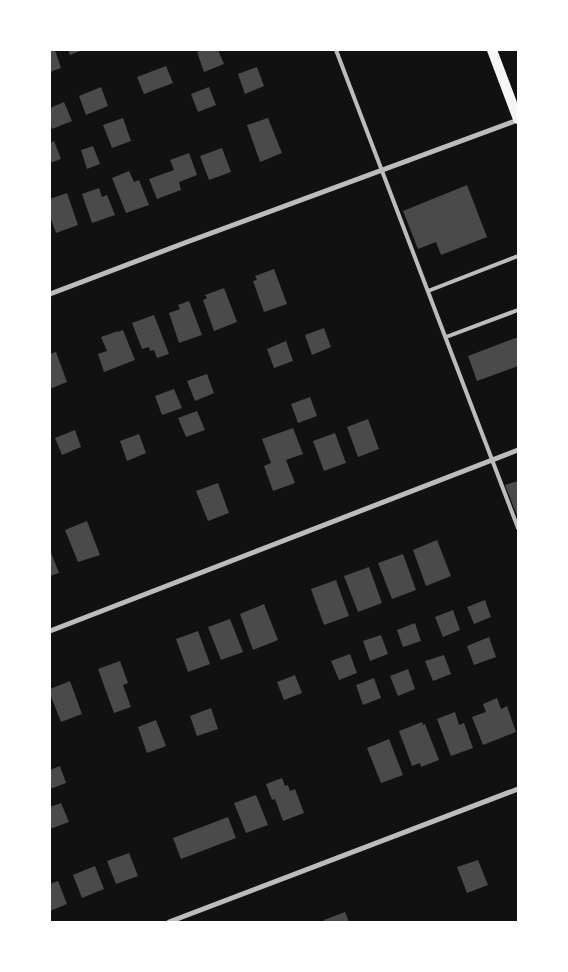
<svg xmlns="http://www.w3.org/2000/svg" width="568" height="972" viewBox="0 0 568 972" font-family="'Roboto Condensed',sans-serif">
<rect width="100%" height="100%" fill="#111"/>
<!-- building -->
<path fill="#4a4a4a" d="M50 50H55L61 68 50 72Z
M68 50H82L70 55Z
M202 50H218L224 64 204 72 197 52Z
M166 66 173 83 144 94 137 77Z
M257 67 264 86 245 94 238 74Z
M101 87 108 106 86 115 79 96Z
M209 87 216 105 198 112 191 94Z
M64 102 72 121 52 129 50 122V108Z
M123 118 131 141 112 148 103 125Z
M268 118 282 153 260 162 247 125Z
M54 141 61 159 50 163V143Z
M93 146 100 164 87 169 81 150Z
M222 148 231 172 209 180 200 156Z
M189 153 197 175 179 182 181 190 157 199 149 179 174 170 170 160Z
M129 171 134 182 139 180 149 205 126 213 112 178Z
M467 185 487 237 441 255 436 242 418 249 403 211Z
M99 188 102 197 107 195 115 215 92 223 82 194Z
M67 193 78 225 56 233 50 216V199Z
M274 269 287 304 264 312 253 281 257 280 255 276Z
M224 288 237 322 214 331 203 300 207 298 205 295Z
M189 301 202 335 179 343 169 313 180 309 178 305Z
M154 315 169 354 157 358 154 350 150 351 149 347 142 349 132 323Z
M324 328 331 347 312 355 305 335Z
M123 330 135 360 104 372 98 354 107 351 101 337 118 331V332Z
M518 337V366L477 381 468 356Z
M286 341 293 361 274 368 267 349Z
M56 352 67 382 50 389V354Z
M207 374 214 393 195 401 187 381Z
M174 389 182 408 162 415 155 396Z
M310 397 317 416 298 423 291 404Z
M197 411 205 430 186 437 178 418Z
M368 419 379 449 358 457 347 427Z
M293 428 303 454 286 460 295 483 273 491 264 466 271 463 262 439Z
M75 430 81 447 62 455 55 438Z
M335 433 346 463 324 471 313 441Z
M139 434 146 453 127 461 120 441Z
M518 481V518L505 485Z
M218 483 229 513 208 521 196 491Z
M87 521 100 555 78 562 65 530Z
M437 540 451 576 426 586 413 550Z
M50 550 59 573 50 576Z
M403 554 416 590 392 599 378 563Z
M369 567 382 603 358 612 344 576Z
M336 580 349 616 324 625 311 589Z
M485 600 491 617 474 624 467 607Z
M264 604 278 640 253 650 240 614Z
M453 610 460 630 443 637 435 617Z
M230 619 243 652 221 660 208 627Z
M415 623 421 641 403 647 397 630Z
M198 631 210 664 188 672 176 639Z
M381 635 388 654 370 661 363 641Z
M489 637 496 657 474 665 467 646Z
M350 654 357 673 339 680 331 661Z
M444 655 451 674 433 681 425 661Z
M120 661 128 683 123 685 131 707 114 713 98 669Z
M408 669 415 689 398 696 390 676Z
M295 675 302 693 284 700 277 682Z
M374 678 381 698 363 705 356 685Z
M70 681 82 714 61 722 50 694V689Z
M497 698 501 709 507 706 516 732 483 745 472 717 486 712 483 704Z
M211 708 218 729 197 736 190 716Z
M455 712 459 725 464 723 473 748 451 756 437 719Z
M156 720 166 746 147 753 138 727Z
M422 722 423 725 425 724 439 760 421 767 420 763 412 766 399 731Z
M389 739 403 775 381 783 367 748Z
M60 766 66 783 50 789V770Z
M282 778 285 786 288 785 290 791 295 789 304 813 283 821 275 799 272 800 266 784Z
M256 795 268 825 246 833 234 803Z
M61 803 69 822 50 829V807Z
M228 817 236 838 181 859 173 838Z
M129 853 138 876 116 884 107 861Z
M478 860 488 885 467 893 457 867Z
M95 866 104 889 82 898 73 875Z
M58 881 67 904 50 911V884Z
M345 912 349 922H325L324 920Z"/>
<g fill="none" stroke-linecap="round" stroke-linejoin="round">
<!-- service -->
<path stroke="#bcbcbc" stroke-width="4" d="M336 50 518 528
M428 291 518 256
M446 337 518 310"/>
<!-- minor -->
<path stroke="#bcbcbc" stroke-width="5" d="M50 294 187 242 518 120
M50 631 518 450
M169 922 518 789"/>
<!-- secondary -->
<path stroke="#f5f5f5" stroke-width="10" d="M492 50 518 119"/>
</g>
<!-- border -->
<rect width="568" height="972" fill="none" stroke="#ffffff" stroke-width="102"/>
</svg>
